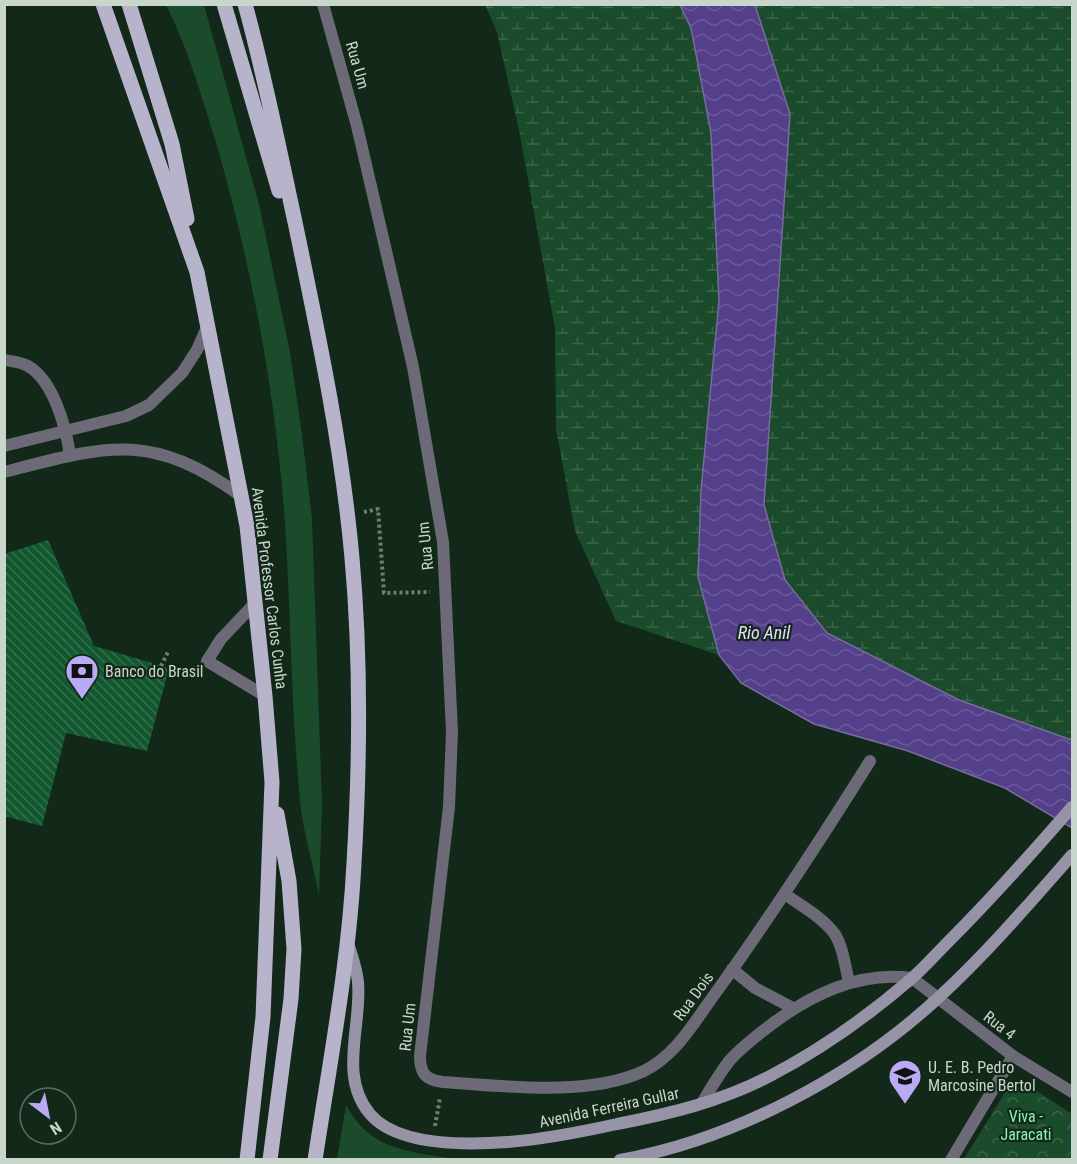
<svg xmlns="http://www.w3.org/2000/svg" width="1077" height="1164" viewBox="0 0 1077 1164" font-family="'Roboto Condensed',sans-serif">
<defs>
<pattern id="forest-crowns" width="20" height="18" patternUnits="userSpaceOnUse" patternTransform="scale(1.5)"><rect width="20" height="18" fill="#1a4b2b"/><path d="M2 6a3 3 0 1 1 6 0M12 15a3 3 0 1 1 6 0" fill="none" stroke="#3a6449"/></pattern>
<pattern id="wetland-marsh" width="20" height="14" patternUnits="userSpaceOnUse" patternTransform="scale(1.5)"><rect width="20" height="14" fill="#1a4b2b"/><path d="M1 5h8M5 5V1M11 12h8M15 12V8" fill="none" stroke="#3a6449"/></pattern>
<pattern id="water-waves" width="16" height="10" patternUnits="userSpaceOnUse" patternTransform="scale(1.5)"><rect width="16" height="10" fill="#543f8b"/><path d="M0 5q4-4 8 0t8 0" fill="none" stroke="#6b5a9a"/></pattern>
<pattern id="building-back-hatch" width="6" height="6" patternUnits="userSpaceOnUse" patternTransform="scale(1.5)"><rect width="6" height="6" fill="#12582e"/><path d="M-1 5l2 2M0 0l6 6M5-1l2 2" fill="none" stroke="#336f4b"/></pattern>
</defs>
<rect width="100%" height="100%" fill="#122819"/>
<!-- grass -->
<path fill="#1a4b2b" d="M166 5H204L259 204 290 352 302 435 312 519 322 804 319 895C313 864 303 832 300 801 291 709 291 616 285 523 276 396 252 268 217 146 202 98 189 50 166 5Z
M346 1105C371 1151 408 1151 455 1159H337Z"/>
<!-- forest -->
<path fill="url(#forest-crowns)" d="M1022 1085 1034 1089 1072 1114V1159H964L1004 1094 1009 1090Z"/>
<!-- wetland -->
<path fill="url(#wetland-marsh)" d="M485 5H680L691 28 711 133 719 301 701 490 698 577 719 655 616 621 575 531 556 429 555 328 519 130 497 32Z
M755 5H1072V740L959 700 827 633 785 580 764 505 789 114Z"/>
<!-- water -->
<path fill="url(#water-waves)" stroke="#776c9e" stroke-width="1.5" d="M680 5H755L790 114 764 505 785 580 827 633 959 700 1072 740V828L1005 788 908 751 814 724 741 683 719 655 698 577 701 490 719 301 711 133 691 28Z"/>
<!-- building -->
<path fill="url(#building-back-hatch)" d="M48 540 94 646 169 668 147 751 66 733 42 826 4 816V554Z"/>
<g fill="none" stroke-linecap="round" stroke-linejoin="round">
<!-- path -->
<path stroke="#6d7f72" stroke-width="4" stroke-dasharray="3 3" stroke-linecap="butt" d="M364 512 378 509 384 593 430 592
M161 666 169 650
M435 1126 440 1098"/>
<!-- service -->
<path stroke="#6c6a76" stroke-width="12" d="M4 360C12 361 21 362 28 366 54 381 66 428 70 455
M255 603 221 639 207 661 265 696"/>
<!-- minor -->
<path stroke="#6c6a76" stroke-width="12" d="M323 4 357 126 413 367 443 542 452 732 449 807 420 1056C420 1073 425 1080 443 1082 503 1086 588 1097 644 1071 677 1055 696 1019 717 991 771 916 821 839 870 761
M4 446 126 416 149 405 182 373 197 350 208 325
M4 472C106 446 150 430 241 496
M785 894C801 906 822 917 834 933 843 946 845 966 849 982
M732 969 755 988 793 1008
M702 1103C711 1088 719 1074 730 1060 741 1048 755 1037 768 1027 810 995 858 971 912 978L1013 1056 1072 1092
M951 1160 1013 1056"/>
<!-- secondary -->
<path stroke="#9793a6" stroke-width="12" d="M348 943C352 956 357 969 358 982 362 1026 338 1076 370 1114 398 1147 468 1145 508 1142 545 1139 581 1132 617 1124 669 1114 723 1101 770 1076 820 1050 868 1016 911 979 925 967 937 953 950 940 993 897 1033 852 1072 807
M620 1160C733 1140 854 1076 938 998 986 954 1029 904 1072 855"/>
<!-- primary -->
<path stroke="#b7b3cb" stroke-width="15" d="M103 4 197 272 247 526 265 696 272 782 263 1017 247 1160
M129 4 172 144 187 219
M224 4 279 191
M245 4C265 76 279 149 295 222 318 333 342 445 352 558 361 658 360 762 354 863 349 962 330 1061 315 1160
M270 1160 291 999 294 949 289 881 277 814"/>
</g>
<!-- icons -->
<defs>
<g id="bank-pin" transform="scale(1.725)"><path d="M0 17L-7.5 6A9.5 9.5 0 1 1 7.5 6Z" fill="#baaaf6" stroke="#122819"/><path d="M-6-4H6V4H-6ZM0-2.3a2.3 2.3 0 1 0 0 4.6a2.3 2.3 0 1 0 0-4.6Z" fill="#111"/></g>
<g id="school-pin" transform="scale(1.725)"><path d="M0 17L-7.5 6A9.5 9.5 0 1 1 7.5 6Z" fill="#baaaf6" stroke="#122819"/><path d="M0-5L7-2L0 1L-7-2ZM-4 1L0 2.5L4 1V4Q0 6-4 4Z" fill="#111"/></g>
</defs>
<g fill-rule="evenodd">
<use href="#bank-pin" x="82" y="671"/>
<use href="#school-pin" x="905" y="1076"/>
</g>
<g text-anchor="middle" stroke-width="4.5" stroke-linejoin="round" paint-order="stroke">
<!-- street labels -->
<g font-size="16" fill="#c9d6cc" stroke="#122819">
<text transform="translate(358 65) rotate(74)" y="6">Rua Um</text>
<text transform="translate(425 546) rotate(-96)" y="6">Rua Um</text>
<text transform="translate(270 588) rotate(83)" y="6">Avenida Professor Carlos Cunha</text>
<text transform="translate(693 996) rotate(-54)" y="6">Rua Dois</text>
<text transform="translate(1000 1025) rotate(38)" y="6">Rua 4</text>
<text transform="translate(407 1027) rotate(-84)" y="6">Rua Um</text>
<text transform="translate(609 1107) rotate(-12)" y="6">Avenida Ferreira Gullar</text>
</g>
<!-- poi labels -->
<g font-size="16" fill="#c9d6cc" stroke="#122819" text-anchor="start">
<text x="105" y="677">Banco do Brasil</text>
<text x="928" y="1073">U. E. B. Pedro<tspan x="928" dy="18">Marcosine Bertol</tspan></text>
</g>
<!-- park labels -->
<g font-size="16" fill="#86f7a9" stroke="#122819">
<text x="1026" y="1122">Viva -<tspan x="1026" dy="18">Jaracati</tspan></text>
</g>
<!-- water labels -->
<g font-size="18" font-style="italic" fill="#e4e0f7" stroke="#122819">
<text x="764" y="639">Rio Anil</text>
</g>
</g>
<!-- border -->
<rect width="1077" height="1164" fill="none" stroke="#c9d6cc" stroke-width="12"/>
<!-- north arrow -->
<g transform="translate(48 1116) rotate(148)"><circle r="28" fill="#122819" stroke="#5b6e61" stroke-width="1.5"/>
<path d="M0-4.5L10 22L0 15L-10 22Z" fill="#baaaf6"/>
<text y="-9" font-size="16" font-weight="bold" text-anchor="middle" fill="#c9d6cc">N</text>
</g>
</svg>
